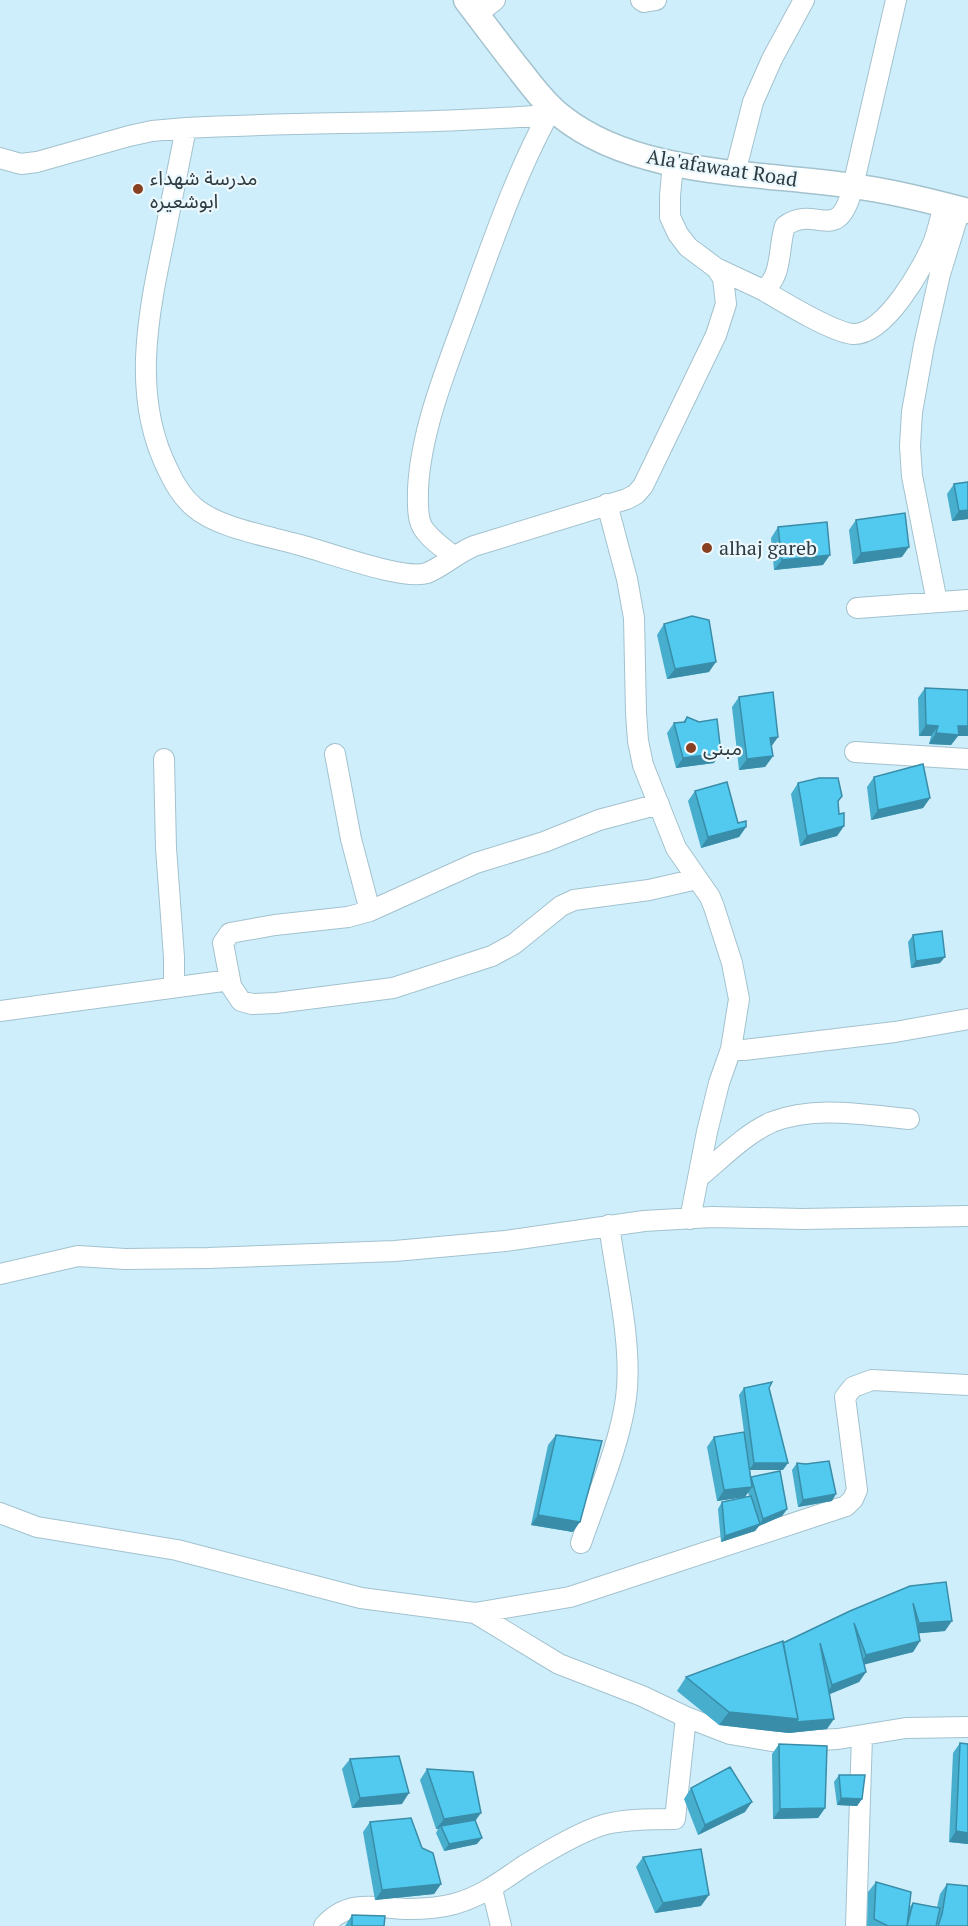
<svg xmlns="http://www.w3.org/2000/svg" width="968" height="1926" viewBox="0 0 968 1926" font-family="'PT Serif','Noto Sans Arabic',serif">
<rect width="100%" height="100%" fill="#ceeefb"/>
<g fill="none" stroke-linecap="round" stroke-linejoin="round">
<!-- minor casing -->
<g stroke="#a3c2ce" stroke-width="22">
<path id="minor" d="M641 0 644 2 656 0
M477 14 495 0
M558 114C434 125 310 121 186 128 179 165 171 202 164 239 148 315 131 397 168 470 174 483 183 498 194 507 216 527 267 536 296 544 325 551 403 581 427 573 444 566 457 553 474 546L627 499 636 494 643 486 716 335 726 304 723 278 716 268 688 247 678 234 670 217V196L673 163
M0 158 21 164 37 162 129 136 152 131 186 128
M735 173 753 102 772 59 804 0
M716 268 763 290C783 278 778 246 785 226 817 203 838 248 853 186L896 0
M763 290C783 302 832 332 853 334 885 336 924 266 934 241 938 229 941 217 944 205
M607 504 627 579 634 618 636 713 638 741 643 765 676 848 710 897 714 907 732 963 739 999 731 1049 719 1083 707 1132 690 1219
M454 557C443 547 423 535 420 521 417 511 418 500 418 489 421 426 450 360 471 301 494 238 516 174 548 115
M937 602 912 476 910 446 912 412 924 345 940 274 960 209
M857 608 968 600
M855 752 968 759
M335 754 351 839 370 911
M164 759 166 848 174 957V987
M230 980 223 943 230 933 275 925 348 917 370 911 476 863 544 842 599 820 659 804
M0 1011 230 980 231 986 241 1001 252 1004 276 1003 393 988 492 956 514 944 561 906 574 900 649 890 697 879
M731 1049 744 1050 895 1032 968 1019
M699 1177C721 1159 745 1134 772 1122 815 1105 865 1115 909 1119
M0 1274 78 1256 125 1259 208 1258 395 1251 505 1241 644 1221 712 1217 802 1219 968 1216
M0 1513 37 1527 177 1550 361 1598 475 1613 570 1597 846 1506 853 1499 857 1490 845 1397 853 1387 872 1380 968 1385
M581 1543C596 1499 620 1444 626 1398 633 1347 616 1277 609 1225
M686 1717 730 1734 778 1742 838 1739 906 1728 968 1727
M492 1889 501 1926
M324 1926C349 1898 376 1908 409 1909 424 1909 439 1908 454 1904 483 1896 501 1881 525 1865 546 1852 588 1827 611 1823 632 1819 653 1819 675 1819L686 1717 642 1696 559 1664 475 1613
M856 1926 862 1736"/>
</g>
<!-- tertiary casing -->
<g stroke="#a3c2ce" stroke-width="27">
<path id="tertiary" d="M466 0C484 24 502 48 521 72 533 87 545 104 561 116 637 177 760 172 853 186 891 191 931 201 968 211"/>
</g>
<!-- minor -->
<use href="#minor" stroke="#fff" stroke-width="20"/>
<!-- tertiary -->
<use href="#tertiary" stroke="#fff" stroke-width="24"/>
</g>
<!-- wall -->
<path fill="#47aece" d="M968 482V519L952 521 947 494 954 484Z
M856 520 902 557 853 564 849 530Z
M778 527 823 565 774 570 771 538Z
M664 624 709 672 667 679 657 635Z
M925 688 968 690V736H958L951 745 929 744 931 736H919L918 698Z
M739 697 778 737 771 746 773 756 765 767 739 770 732 707Z
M687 717 714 763 676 768 667 733 674 723 683 722Z
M874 777 930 798 923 808 871 820 867 787Z
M798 783 842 796 838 802 839 814 844 826 837 836 800 846 791 794Z
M695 791 738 823 746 827 739 837 701 848 688 801Z
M913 935 940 963 911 968 908 942Z
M744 1388H769L783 1470H750L751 1477 787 1509 782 1516 759 1526 755 1531 721 1542 718 1509 722 1502 749 1496 748 1492 745 1497 717 1501 707 1447 714 1437 744 1432 739 1395Z
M556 1435 573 1532 531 1525 548 1445Z
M797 1463 832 1501 798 1507 792 1470Z
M910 1586 945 1631 918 1633 920 1641 913 1652 864 1664 866 1672 859 1682 830 1694 827 1729 789 1733 719 1725 677 1691 686 1677 783 1643Z
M960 1743 968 1844 949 1842 953 1753Z
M779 1744 825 1808 818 1818 773 1819 772 1754Z
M350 1759 402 1804 352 1808 342 1769Z
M427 1769 475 1821 477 1844 444 1851 436 1833 438 1829H436L420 1780Z
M839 1775 862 1799 857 1806 837 1805 834 1782Z
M691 1788 745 1812 698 1835 684 1799Z
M370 1822 422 1848 441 1884 434 1894 375 1900 363 1832Z
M643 1857 701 1906 655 1913 636 1867Z
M876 1882 909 1908 913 1903 937 1907 940 1894 947 1884 968 1926H867L868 1892Z
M352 1915 384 1926H345Z"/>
<!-- shaded-wall -->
<path fill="#398da8" d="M968 510V519L952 521 959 511Z
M909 547 902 557 853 564 861 553Z
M830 555 823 565 774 570 782 560Z
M716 662 709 672 667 679 675 669Z
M926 725 938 726 931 736H919Z
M958 726H968V736H958L951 745 929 744 936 733Z
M778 737 771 747 770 738Z
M721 753 714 763 676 768 683 758Z
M773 756 765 767 739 770 747 759Z
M930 798 923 808 871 820 878 810Z
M844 826 837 836 800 846 807 836Z
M746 827 739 837 701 848 708 837Z
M945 957 940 963 911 968 916 961Z
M754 1463H788L783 1470H749Z
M752 1487 745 1497 717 1501 724 1490Z
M836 1494 832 1501 798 1507 803 1500Z
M787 1509 782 1516 759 1526 755 1531 721 1542 725 1536 759 1525 763 1519Z
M538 1515 580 1522 573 1532 531 1525Z
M952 1621 945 1631 912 1634 919 1623Z
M920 1641 913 1652 859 1666 866 1655Z
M866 1672 859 1682 825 1696 832 1685Z
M729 1712 834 1719 827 1729 789 1733 719 1725Z
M409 1793 402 1804 352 1808 360 1798Z
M841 1798 862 1799 857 1806 837 1805Z
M752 1802 745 1812 698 1835 705 1825Z
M825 1808 818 1818 773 1819 780 1809Z
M481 1813 473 1824 441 1826 438 1829H436L444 1819Z
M956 1831 968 1833V1844L949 1842Z
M482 1838 477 1844 444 1851 449 1844Z
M441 1884 434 1894 375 1900 382 1890Z
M709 1895 701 1906 655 1913 663 1903Z"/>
<!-- building -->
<path fill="#52caf0" stroke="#398da8" stroke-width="1.5" d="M968 482V510L959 511 954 484Z
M905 513 909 547 861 553 856 520Z
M827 522 830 555 782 560 778 527Z
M692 616 709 620 716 662 675 669 664 624Z
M925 688 968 690V726H958L959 735 936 733 938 726 926 725Z
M773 692 778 737 770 738 773 756 747 759 739 697Z
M687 717 699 722 717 719 721 753 683 758 674 723 685 722Z
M923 764 930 798 878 810 874 777Z
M819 778H838L842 796 838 801 839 814 844 813V826L807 836 798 783Z
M727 782 738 823 746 821V827L708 837 695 791Z
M942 931 945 957 916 961 913 935Z
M772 1382 769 1388 788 1463H754L744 1388Z
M744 1432 752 1487 724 1490 714 1437Z
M556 1435 602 1441 580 1522 538 1515Z
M829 1461 836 1494 803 1500 797 1463 806 1464Z
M780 1471 787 1509 763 1519 751 1477Z
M751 1496 760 1524 725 1536 722 1502Z
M946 1582 952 1621 919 1623 913 1603 920 1641 866 1655 854 1623 866 1672 832 1685 820 1643 834 1719 796 1722 798 1719 783 1643 850 1611 910 1586Z
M783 1641 798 1719 729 1712 686 1677Z
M960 1743 968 1744V1833L956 1831Z
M779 1744 827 1746 825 1808 780 1809Z
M399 1756 409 1793 360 1798 350 1759Z
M730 1767 752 1802 705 1825 691 1788Z
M427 1769 473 1772 481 1813 444 1819Z
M839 1775H865L862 1799 841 1798Z
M411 1818 422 1848 433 1853 441 1884 382 1890 370 1822Z
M475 1820 482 1838 449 1844 441 1826Z
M701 1849 709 1895 663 1903 643 1857Z
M876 1882 911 1892 907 1926H888L874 1919Z
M947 1884 968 1886V1926H938L942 1914Z
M913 1903 940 1908 936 1926H907Z
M352 1915 385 1916 384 1926H352Z"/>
<!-- markers -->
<g fill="#884021" stroke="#ebf8fd" stroke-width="2">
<circle cx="138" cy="189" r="6"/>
<circle cx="707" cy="548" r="6"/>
<circle cx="691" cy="748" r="6"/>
</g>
<g text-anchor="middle" stroke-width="4.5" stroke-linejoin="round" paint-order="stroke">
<!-- street labels -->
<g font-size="20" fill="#2e3b40" stroke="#ebf8fd">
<text transform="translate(722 168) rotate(9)" y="7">Ala'afawaat Road</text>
</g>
<!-- poi labels -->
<g font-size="20" fill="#2e3b40" stroke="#ebf8fd" text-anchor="start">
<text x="150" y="185">مدرسة شهداء<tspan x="150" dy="23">ابوشعيره</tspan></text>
<text x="719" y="555">alhaj gareb</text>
<text x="703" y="755">مبنى</text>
</g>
</g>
</svg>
